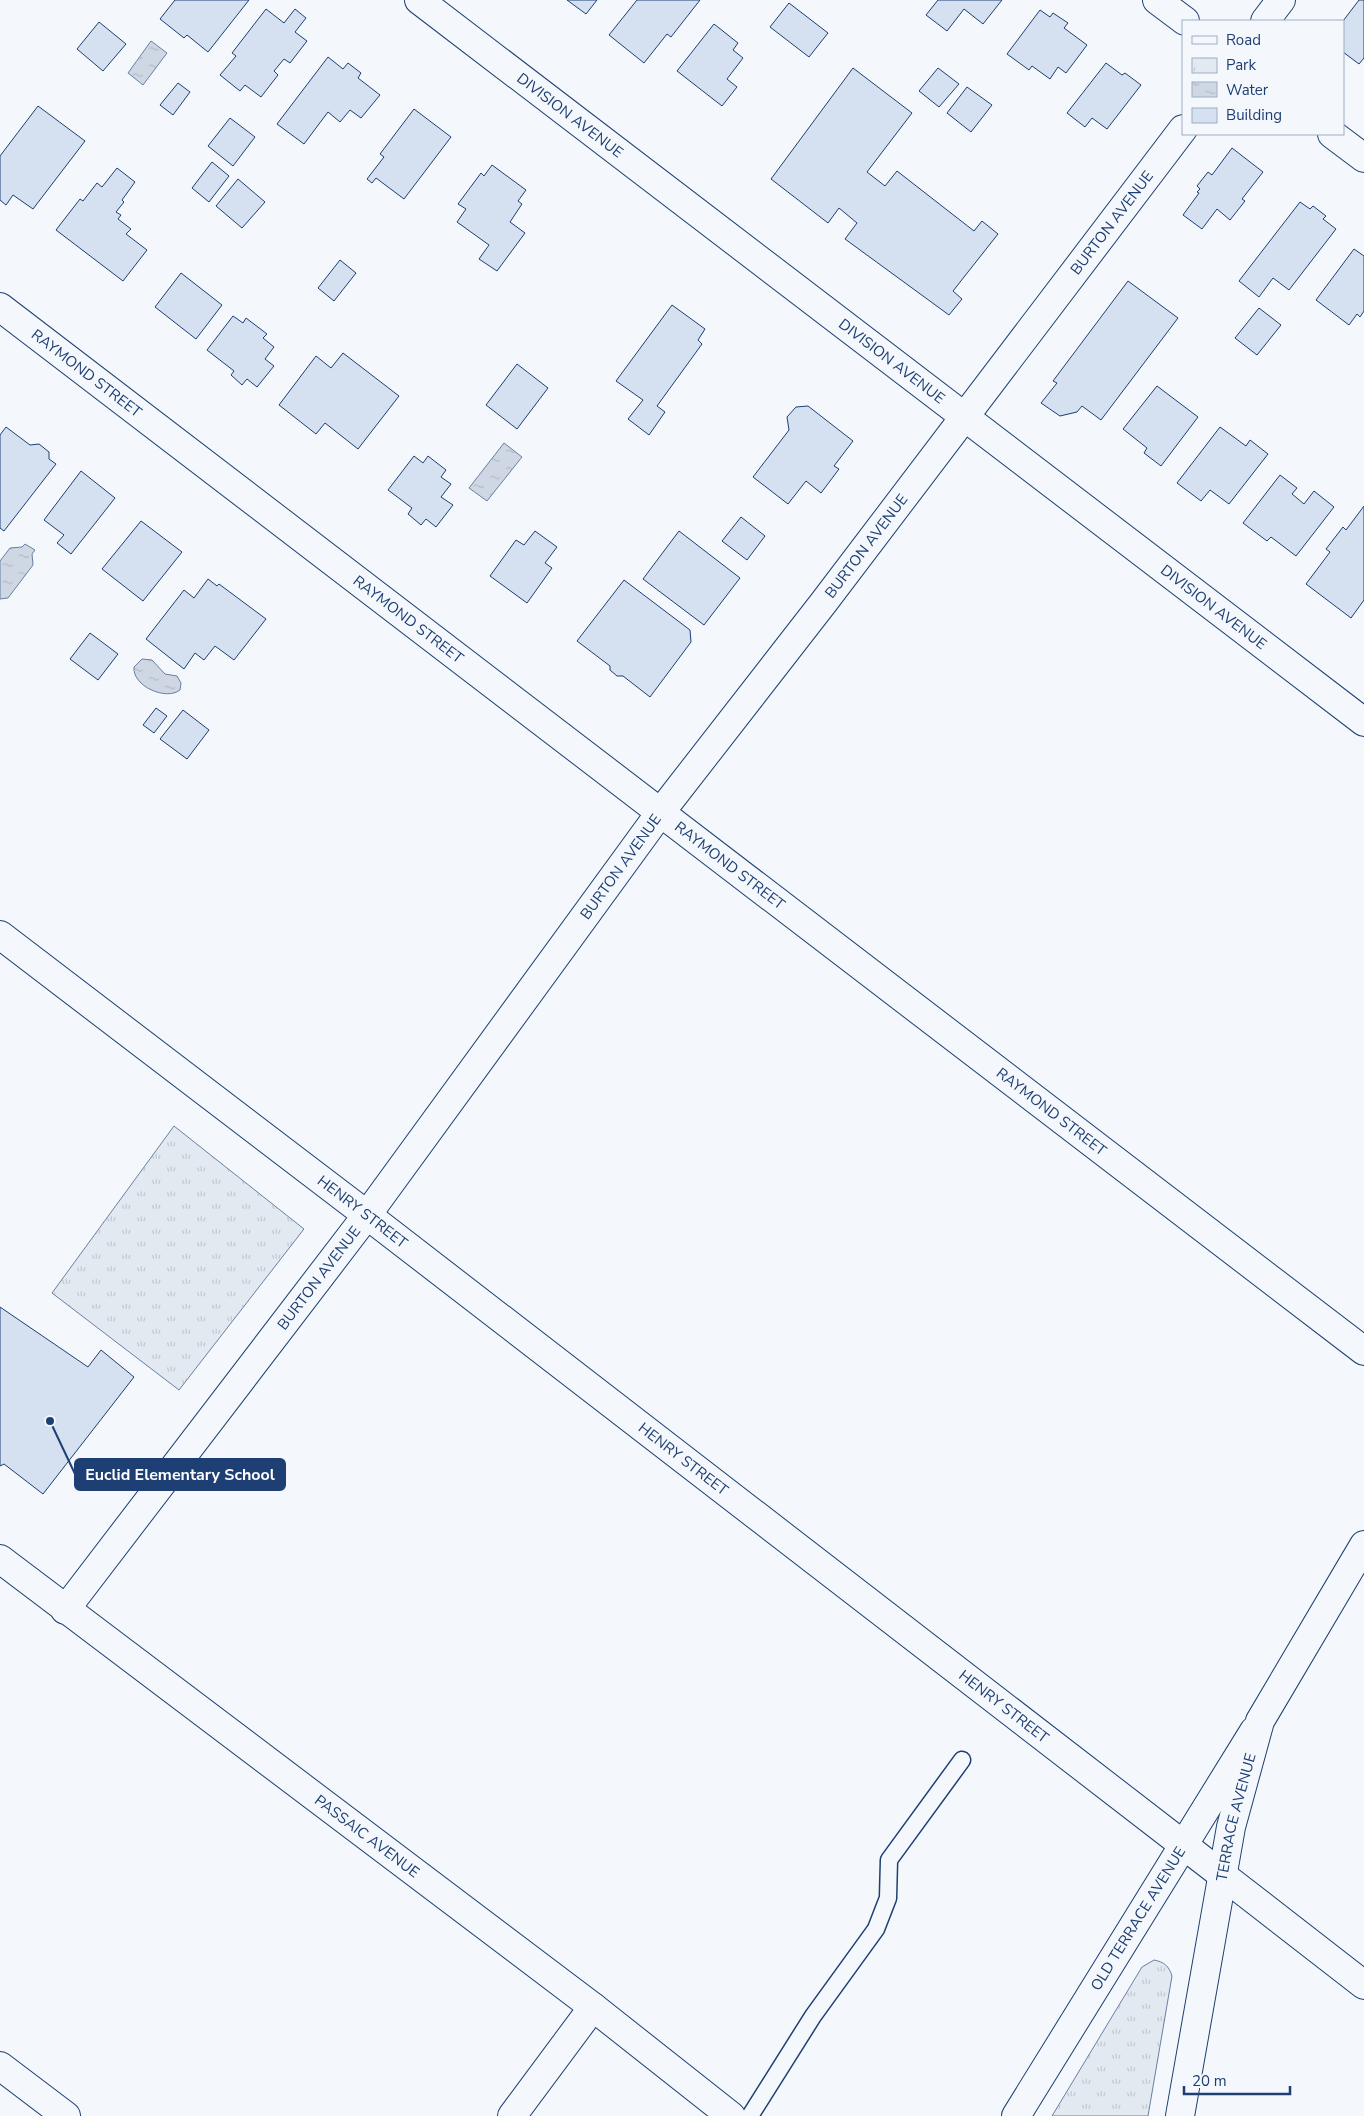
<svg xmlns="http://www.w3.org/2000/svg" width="1364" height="2116" viewBox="0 0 1364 2116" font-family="'Nunito Sans',sans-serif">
<defs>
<pattern id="park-tufts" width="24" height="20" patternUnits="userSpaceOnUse" patternTransform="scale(1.25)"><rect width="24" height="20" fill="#e3e9f0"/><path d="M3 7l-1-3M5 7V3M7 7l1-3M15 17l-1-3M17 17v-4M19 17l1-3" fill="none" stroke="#c2c9d1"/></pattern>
<pattern id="water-ripples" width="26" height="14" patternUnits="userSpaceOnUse" patternTransform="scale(1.25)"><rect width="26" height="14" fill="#cfd7e4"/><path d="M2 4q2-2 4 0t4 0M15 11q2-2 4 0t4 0" fill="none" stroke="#b1bac7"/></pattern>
</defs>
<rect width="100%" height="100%" fill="#f4f7fb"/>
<!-- park -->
<path fill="url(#park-tufts)" stroke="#687fa3" d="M174 1126 304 1229 179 1390 52 1293Z
M1154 1960C1164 1962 1169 1966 1172 1976L1148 2116H1052L1142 1967Z"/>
<!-- water -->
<path fill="url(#water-ripples)" stroke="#687fa3" d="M151 41 167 53 143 85 128 73Z
M504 443 522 457 487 501 469 488Z
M25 544 35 550 32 554 33 565 8 598 0 599V561L10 548 22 547Z
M142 659 152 660 165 674 177 676 181 683 180 690C166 701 132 686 134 667Z"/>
<!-- building -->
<path fill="#d5e0f0" stroke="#1d3f73" d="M175 0H249L208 52 187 35 184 38 160 19Z
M567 0H597L586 14Z
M637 0H700L671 37 667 34 644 63 609 35Z
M938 0H1002L983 24 964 9 947 31 926 15Z
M1359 0H1364V58L1359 64 1343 52V21Z
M789 3 828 33 809 57 770 27Z
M266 9 284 23 295 9 306 18 295 32 307 41 290 63 284 59 274 71 278 75 261 97 245 85 240 91 220 75 236 56 232 53Z
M1040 10 1050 17 1053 13 1068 23 1064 28 1087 45 1066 73 1058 67 1050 79 1032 66 1029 70 1007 54Z
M99 22 126 44 103 71 77 49Z
M714 24 738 43 733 50 743 58 727 79 737 87 722 106 677 71Z
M328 57 343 69 348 63 361 73 358 78 380 95 361 118 350 110 340 122 328 112 304 144 277 124Z
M1106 63 1122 75 1125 73 1141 85 1107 129 1092 118 1085 127 1067 113Z
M853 68 912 113 867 172 885 186 897 171 974 231 982 221 998 234 953 291 962 299 949 315 845 239 857 223 839 208 828 223 771 179Z
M938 68 959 84 939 107 919 91Z
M178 83 190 92 173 115 160 105Z
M967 87 992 105 971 132 947 113Z
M38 106 85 141 33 209 13 195 6 205 0 200V156Z
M414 109 451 137 404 199 376 178 372 183 367 179 384 157 380 154Z
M230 118 255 137 233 166 208 146Z
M1232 148 1263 172 1242 199 1245 201 1230 220 1217 209 1202 229 1183 215 1199 193 1197 192 1200 189 1197 186 1208 172 1212 175Z
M212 162 229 176 209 202 192 188Z
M492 165 526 190 518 201 522 204 510 222 525 233 497 271 479 259 489 245 457 222 466 209 458 204 481 173 484 176Z
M117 168 135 182 122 200 124 202 116 212 121 215 118 219 131 229 126 234 147 250 123 281 56 230 80 199 83 201 97 183 102 187Z
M238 179 265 202 242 228 216 206Z
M1300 202 1310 209 1313 206 1326 216 1323 219 1336 229 1289 290 1273 278 1259 297 1239 281Z
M1354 249 1364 256V311L1360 317 1357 314 1349 325 1316 300Z
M340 260 356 273 334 301 318 288Z
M181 273 222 305 196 339 155 307Z
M1128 281 1178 318 1101 420 1082 406 1077 412 1060 416 1041 403 1057 383 1053 381Z
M672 305 705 329 698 340 702 344 657 406 665 412 649 435 628 419 643 400 616 381Z
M1259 308 1281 325 1257 355 1235 338Z
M233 316 243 323 246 318 267 334 263 338 274 347 265 359 274 366 257 387 247 379 242 385 231 375 234 371 207 350Z
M343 353 399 396 358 449 325 423 316 434 279 405 316 356 331 368Z
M517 364 548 388 517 429 486 405Z
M1157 386 1198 417 1161 466 1144 453 1147 448 1123 429Z
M808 406 853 441 834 466 839 469 821 493 806 481 788 504 753 477 789 430 787 417 796 407Z
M6 427 30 445 39 444 49 452V459L56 464 4 531 0 528V435Z
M1220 427 1246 446 1250 440 1268 454 1229 504 1210 490 1201 501 1177 483Z
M414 456 423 463 428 456 446 470 441 477 451 484 441 497 453 505 436 527 426 519 421 525 408 514 412 508 388 490Z
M81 471 115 498 71 554 57 543 64 535 44 520Z
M1280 475 1297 488 1292 494 1304 504 1314 491 1334 507 1296 556 1271 537 1267 541 1243 523Z
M1364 506V600L1351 618 1306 584 1330 552 1326 549 1343 527 1346 530Z
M741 517 765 536 747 560 722 541Z
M141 521 182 552 143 601 102 569Z
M535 531 557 547 545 563 552 568 527 603 490 576 516 540 524 545Z
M679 531 740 578 704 625 643 579Z
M208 579 217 586 219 584 266 619 234 660 215 646 204 660 195 653 184 669 146 639 184 590 194 598Z
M624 580 690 630 691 642 650 697 623 676H617L610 670V666L577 641Z
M90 633 118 654 98 680 70 659Z
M156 708 167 716 154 733 143 725Z
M183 710 209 730 187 759 160 739Z
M0 1307 88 1367 101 1350 134 1377 43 1494 4 1464 0 1466Z"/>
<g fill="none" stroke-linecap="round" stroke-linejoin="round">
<!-- lane casing -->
<g stroke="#1d3f73" stroke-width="19">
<path id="lane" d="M750 2116 813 2016 876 1929 888 1898 889 1860 962 1760"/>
</g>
<!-- street casing -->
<g stroke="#1d3f73" stroke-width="30">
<g id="street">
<path id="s1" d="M419 0 1364 722"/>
<path d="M1157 0 1185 21"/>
<path d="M1265 21 1281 0"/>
<path d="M1332 134 1364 158"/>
<path id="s2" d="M0 307 1364 1351"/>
<path id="s3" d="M0 935 367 1215 1221 1874"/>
<path id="s4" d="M65 1610 367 1215 660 813 824 602 1183 129"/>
<path d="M0 2066 66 2116"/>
<path d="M512 2116 593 2007"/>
<path id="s5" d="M1016 2116 1254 1731"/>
</g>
</g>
<!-- secondary casing -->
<g stroke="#1d3f73" stroke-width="30">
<g id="secondary">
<path id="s6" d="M0 1559 593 2007 731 2116"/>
<path d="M1221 1874 1364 1985"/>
<path id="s7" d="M1180 2116 1231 1827 1260 1721 1364 1545"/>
</g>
</g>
<!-- lane -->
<use href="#lane" stroke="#f4f7fb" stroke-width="16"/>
<!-- street -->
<use href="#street" stroke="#f4f7fb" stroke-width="28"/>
<!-- secondary -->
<use href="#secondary" stroke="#f4f7fb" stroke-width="28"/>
</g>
<g text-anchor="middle" stroke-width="4" stroke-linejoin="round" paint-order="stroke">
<!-- street labels -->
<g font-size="15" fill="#1d3f73" stroke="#f4f7fb">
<text dy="5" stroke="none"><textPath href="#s1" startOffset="190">DIVISION AVENUE</textPath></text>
<text dy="5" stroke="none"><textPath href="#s4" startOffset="1738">BURTON AVENUE</textPath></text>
<text dy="5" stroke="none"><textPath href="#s1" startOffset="595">DIVISION AVENUE</textPath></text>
<text dy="5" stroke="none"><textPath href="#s2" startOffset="109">RAYMOND STREET</textPath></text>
<text dy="5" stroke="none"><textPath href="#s4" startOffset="1332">BURTON AVENUE</textPath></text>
<text dy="5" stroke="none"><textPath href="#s1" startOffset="1000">DIVISION AVENUE</textPath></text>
<text dy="5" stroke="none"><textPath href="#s2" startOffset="514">RAYMOND STREET</textPath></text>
<text dy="5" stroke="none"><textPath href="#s2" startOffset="919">RAYMOND STREET</textPath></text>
<text dy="5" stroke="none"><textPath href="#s4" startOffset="928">BURTON AVENUE</textPath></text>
<text dy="5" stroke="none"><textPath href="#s2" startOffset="1324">RAYMOND STREET</textPath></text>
<text dy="5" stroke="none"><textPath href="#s3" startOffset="456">HENRY STREET</textPath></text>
<text dy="5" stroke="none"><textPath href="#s4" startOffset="418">BURTON AVENUE</textPath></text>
<text dy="5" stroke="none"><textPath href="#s3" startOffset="861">HENRY STREET</textPath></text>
<text dy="5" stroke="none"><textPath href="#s3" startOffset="1266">HENRY STREET</textPath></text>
<text dy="5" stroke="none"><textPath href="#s7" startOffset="304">TERRACE AVENUE</textPath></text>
<text dy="5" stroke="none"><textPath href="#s6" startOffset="460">PASSAIC AVENUE</textPath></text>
<text dy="5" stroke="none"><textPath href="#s5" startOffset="232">OLD TERRACE AVENUE</textPath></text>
</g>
</g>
<!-- callouts -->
<path fill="none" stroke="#1d3f73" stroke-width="2" d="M50 1421L75 1474"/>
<circle fill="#1d3f73" stroke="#f4f7fb" stroke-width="2" cx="50" cy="1421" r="5"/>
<rect fill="#1d3f73" stroke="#1d3f73" stroke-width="2" x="75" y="1459" width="210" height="31" rx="5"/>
<g font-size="16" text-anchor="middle" font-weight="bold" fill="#fff">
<text x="180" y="1480">Euclid Elementary School</text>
</g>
<!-- legend -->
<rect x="1182" y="20" width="162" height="115" fill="#f4f7fb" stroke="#9eadc5"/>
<rect x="1192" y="36" width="25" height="8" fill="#f4f7fb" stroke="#9eadc5"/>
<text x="1226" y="45" font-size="15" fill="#1d3f73">Road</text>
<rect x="1192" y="58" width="25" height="15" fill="url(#park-tufts)" stroke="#9eadc5"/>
<text x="1226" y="70" font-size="15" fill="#1d3f73">Park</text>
<rect x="1192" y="82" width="25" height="15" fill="url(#water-ripples)" stroke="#9eadc5"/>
<text x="1226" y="95" font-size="15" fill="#1d3f73">Water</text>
<rect x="1192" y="108" width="25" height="15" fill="#d5e0f0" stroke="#9eadc5"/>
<text x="1226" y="120" font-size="15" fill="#1d3f73">Building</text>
<!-- scale -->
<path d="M1184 2086v8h106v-8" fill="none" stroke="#1d3f73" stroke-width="2.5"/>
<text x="1192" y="2086" font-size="15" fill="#1d3f73" stroke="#f4f7fb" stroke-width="4" paint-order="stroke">20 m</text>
</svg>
